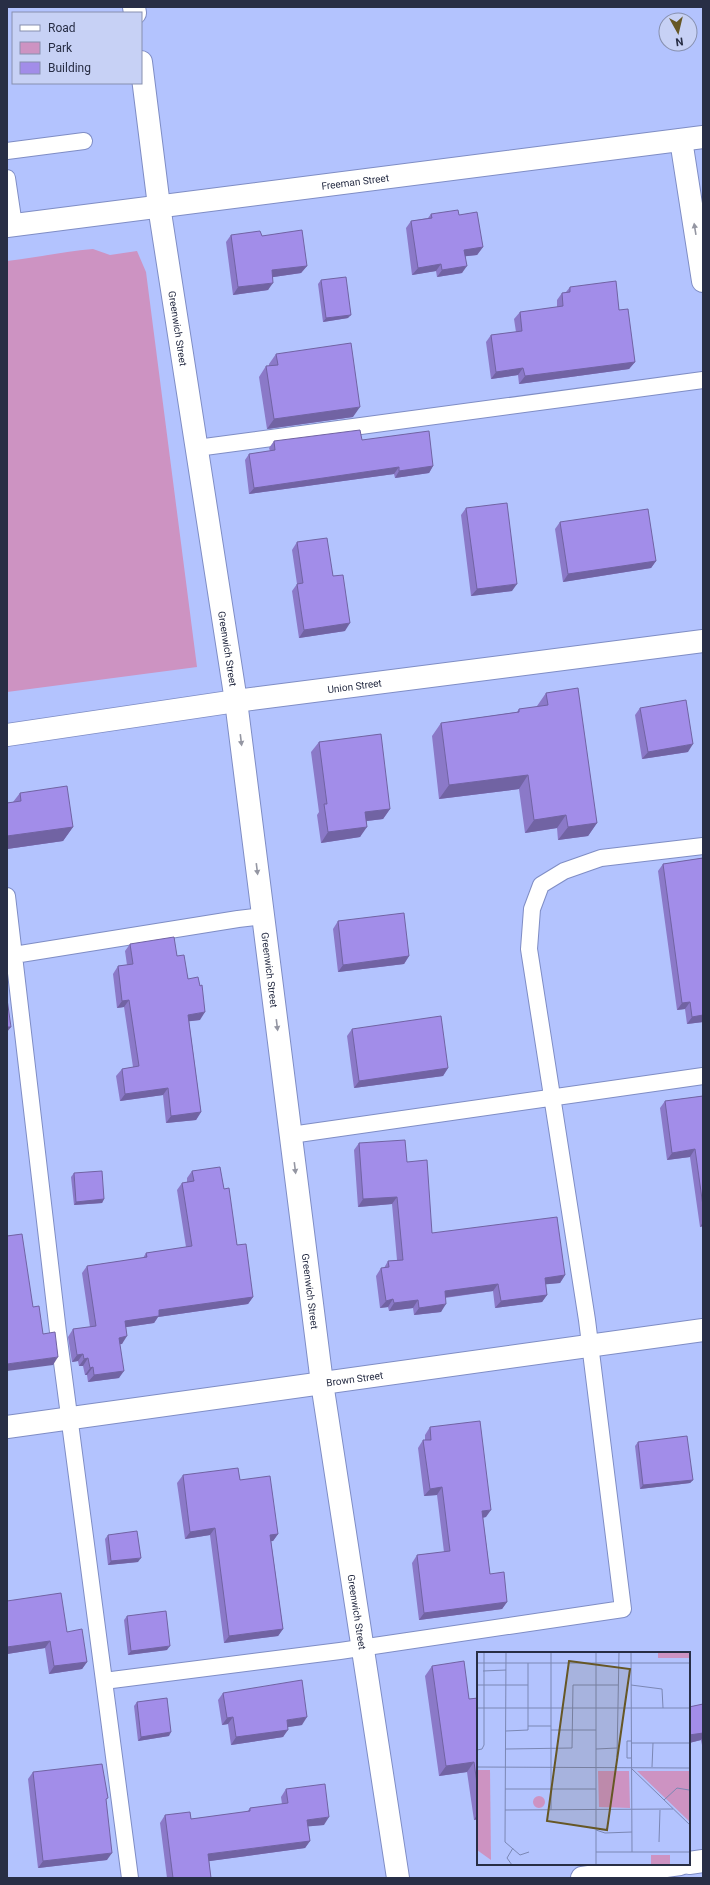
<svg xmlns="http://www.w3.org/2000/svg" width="710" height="1885" viewBox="0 0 710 1885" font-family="Roboto,sans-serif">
<rect width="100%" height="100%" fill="#b3c3fe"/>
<!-- green -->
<path fill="#cd93c2" d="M93 249 110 255 137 251 146 272 197 667 7 692V261C36 258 64 251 93 249Z"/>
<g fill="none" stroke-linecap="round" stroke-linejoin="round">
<!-- service casing -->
<g stroke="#7f8dc5" stroke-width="18">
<path id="service" d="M7 151 84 141
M7 178 14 225
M197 448 703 380
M7 896 58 1332 130 1878
M14 955 238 919 263 916
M291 1135 703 1076
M104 1681 340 1651 623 1609 587 1320 529 949 532 909 541 885 564 871 601 858 703 846"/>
</g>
<!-- minor casing -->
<g stroke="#7f8dc5" stroke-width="24">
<g id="minor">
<path d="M134 7 135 13"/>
<path id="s1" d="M141 62 159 206 236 701 322 1383 398 1878"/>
<path d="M681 140 703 281"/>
<path id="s2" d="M7 226 703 137"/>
<path id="s3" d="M7 735 236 701 703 641"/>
<path id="s4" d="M7 1427 703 1330"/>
<path d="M689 1863 703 1861"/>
<path d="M582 1878 680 1864"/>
</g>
</g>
<!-- service -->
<use href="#service" stroke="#fff" stroke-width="16"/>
<!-- minor -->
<use href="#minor" stroke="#fff" stroke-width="22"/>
</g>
<!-- wall -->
<path fill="#8b79c8" d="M431 214 483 247 477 255 466 256 462 273 437 277 436 271 412 275 406 228 411 221 428 218Z
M231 235 307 266 301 273 273 277 268 290 233 295 226 242Z
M321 280 348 318 323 322 318 284Z
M570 287 619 310 635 362 629 369 519 384 518 375 491 379 486 342 491 335 516 332 514 319 520 312 557 307V300L562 293 566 292Z
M276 354 353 417 267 429 259 377 266 366H269V364Z
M362 440 433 466 429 473 395 478 394 474 249 494 245 460 249 454 270 451 269 448 274 441Z
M466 508 512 591 471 596 461 515Z
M560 522 656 561 651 568 563 582 555 529Z
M297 542 333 576 345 631 299 638 292 591 297 584 292 550Z
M546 693 597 823 588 836 558 840 557 828 525 833 519 789 439 799 432 736 441 723 517 712 519 709 537 707V706Z
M640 708 688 752 642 759 635 715Z
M319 742 390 809 383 819 367 821 360 837 321 843 317 815 319 812 311 752Z
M20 793 73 827 63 841 7 849V803L13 802Z
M703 858V1022L687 1024 685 1009 677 1010 658 871 663 864Z
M338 921 409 956 404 964 338 972 333 929Z
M130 944 177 956 188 979 200 1020 189 1021 201 1112 196 1120 166 1123 163 1095 120 1101 116 1076 122 1069 133 1067 124 1007 117 1008 113 974 118 966 127 965 125 951Z
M352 1029 448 1068 443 1076 354 1088 347 1036Z
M703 1096V1226L700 1227 690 1157 667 1160 660 1108 665 1101Z
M359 1143 407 1162 432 1233 565 1275 560 1283 545 1284 547 1295 542 1302 495 1308 493 1291 445 1298 441 1312 414 1315 413 1308 389 1311 388 1307 380 1308 376 1276 381 1268H384L388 1261 397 1260 392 1204 358 1207 354 1150Z
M192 1171 224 1189 237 1245 253 1297 248 1304 158 1317 154 1323 126 1327 122 1344H120L119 1378 88 1382 87 1375H85L83 1366H79L78 1361 72 1362 68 1337 73 1329 90 1327 82 1273 87 1266 143 1258 146 1253 186 1247 177 1190 182 1183 187 1182V1178Z
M74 1173 104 1199 102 1203 74 1205 71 1177Z
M430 1427 486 1517 483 1518 490 1574 507 1602 502 1609 419 1620 412 1563 417 1555 444 1552 437 1495 424 1496 418 1448 423 1440H425V1435Z
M638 1442 693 1480 690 1483 640 1489 635 1446Z
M183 1475 240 1480 278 1534 273 1541H271L283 1629 278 1636 224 1643 210 1535 185 1539 177 1483Z
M108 1535 138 1562 108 1565 105 1539Z
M7 1601 67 1632 87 1662 82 1669 49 1674 45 1648 7 1654Z
M127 1616 167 1650 128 1655 124 1620Z
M432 1666 469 1699 478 1698V1819L474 1820 467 1772 439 1776 425 1676Z
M223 1693 302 1725 288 1727 283 1737 231 1745 228 1724 222 1725 218 1700Z
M137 1702 169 1736 138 1741 134 1706Z
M703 1704V1750L701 1740 689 1743V1707Z
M33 1772 106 1801 107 1860 38 1868 28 1779Z
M286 1789 324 1825 308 1826 310 1841 305 1848 209 1861 211 1878H167L160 1823 165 1815 191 1819 247 1812 250 1808 282 1804 281 1797Z"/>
<!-- shaded-wall -->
<path fill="#7163a3" d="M483 247 477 255 459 257 464 250Z
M441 264 436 271 412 275 418 268Z
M307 266 301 273 267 278 272 270Z
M467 266 462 273 437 277 442 270Z
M273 283 268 290 233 295 238 287Z
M351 315 348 318 323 322 326 318Z
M635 362 629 369 519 384 525 376Z
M523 368 518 375 491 379 496 372Z
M360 407 353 417 267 429 274 419Z
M433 466 429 473 395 478 399 471Z
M399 467 394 474 249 494 254 488Z
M656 561 651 568 563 582 568 574Z
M517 584 512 591 471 596 477 589Z
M350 623 345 631 299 638 304 630Z
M693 744 688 752 642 759 648 752Z
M528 775 519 789 439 799 449 785Z
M390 809 383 819 358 822 365 812Z
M566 815 557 828 525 833 534 820Z
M597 823 588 836 558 840 568 827Z
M73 827 63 841 7 849V836Z
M367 827 360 837 321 843 328 832Z
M409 956 404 964 338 972 343 965Z
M129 1000 124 1007 117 1008 122 1001Z
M690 1002 685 1009 677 1010 682 1003Z
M205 1012 200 1020 183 1022 188 1015Z
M703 1015V1022L687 1024 692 1017Z
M7 1027H11L7 1032Z
M448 1068 443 1076 354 1088 359 1081Z
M168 1088 163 1095 120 1101 125 1094Z
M201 1112 196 1120 166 1123 171 1116Z
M695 1149 690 1157 667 1160 672 1153Z
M397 1197 392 1204 358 1207 363 1199Z
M104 1199 102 1203 74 1205 76 1202Z
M703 1222V1226L700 1227Z
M565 1275 560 1283 539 1285 545 1278Z
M498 1284 493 1291 440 1298 445 1291Z
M547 1295 542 1302 495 1308 501 1301Z
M253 1297 248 1304 158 1317 154 1323 120 1328 125 1321 159 1310Z
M393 1299 388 1307 380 1308 386 1301Z
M418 1300 413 1308 389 1311 394 1303Z
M446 1304 441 1312 414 1315 419 1308Z
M127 1336 122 1344 114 1345 119 1338Z
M83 1354 78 1361 72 1362 77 1355Z
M58 1357 53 1365 7 1371V1364Z
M88 1358 83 1366H79L84 1359Z
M93 1367 87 1375H85L90 1368Z
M124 1371 119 1378 88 1382 94 1375Z
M693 1480 690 1483 640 1489 643 1485Z
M442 1487 437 1495 424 1496 430 1489Z
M491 1510 486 1517 477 1518 482 1511Z
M215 1528 210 1535 185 1539 190 1532Z
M278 1534 273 1541 265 1542 270 1535Z
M141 1558 138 1562 108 1565 111 1561Z
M507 1602 502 1609 419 1620 424 1613Z
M283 1629 278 1636 224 1643 229 1636Z
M50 1641 45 1648 7 1654V1647Z
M170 1646 167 1650 128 1655 131 1651Z
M87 1662 82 1669 49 1674 54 1666Z
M233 1717 228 1724 222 1725 227 1718Z
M307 1717 302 1725 282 1728 287 1720Z
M288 1730 283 1737 231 1745 236 1737Z
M171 1732 169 1736 138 1741 141 1737Z
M703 1733V1737L701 1740 689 1743V1735Z
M474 1762 467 1772 439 1776 446 1766Z
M478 1813V1819L474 1820Z
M329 1817 324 1825 302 1827 307 1820Z
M310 1841 305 1848 203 1862 208 1854Z
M112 1853 107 1860 38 1868 43 1861Z"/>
<!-- building -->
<path fill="#a28de9" stroke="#7163a3" d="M458 210 459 215 477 212 483 247 464 250 467 266 442 270 441 264 418 268 411 221 432 218 431 214Z
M302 230 307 266 272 270 273 283 238 287 231 235 260 231 262 236Z
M346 277 351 315 326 318 321 280Z
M616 281 619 310 628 309 635 362 525 376 523 368 496 372 491 335 522 331 520 312 563 306 562 293 570 292V287Z
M351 343 360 407 274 419 266 366 278 365 276 354Z
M360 430 362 440 429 431 433 466 399 471V467L254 488 249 454 275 450 274 441Z
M507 503 517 584 477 589 466 508Z
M648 509 656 561 568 574 560 522Z
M327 538 333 576 343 575 350 623 304 630 297 584 303 583 297 542Z
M578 688 597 823 568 827 566 815 534 820 528 775 449 785 441 723 519 712V709L548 705 546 693Z
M686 700 693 744 648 752 640 708Z
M381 734 390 809 365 812 367 827 328 832 324 804H327L319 742Z
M67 786 73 827 7 836V803L21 801 20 793Z
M703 858V1015L692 1017 690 1002 682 1003 663 864Z
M404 913 409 956 343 965 338 921Z
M174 937 177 956 184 955 188 979 198 977 200 986 202 985 205 1012 188 1015 201 1112 171 1116 168 1088 125 1094 122 1069 139 1066 129 1000 122 1001 118 966 133 964 130 944Z
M7 999 11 1027H7Z
M441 1016 448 1068 359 1081 352 1029Z
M703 1096V1206L695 1149 672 1153 665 1101Z
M405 1140 407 1162 427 1160 432 1233 557 1217 565 1275 545 1278 547 1295 501 1301 498 1284 445 1291 446 1304 419 1308 418 1300 394 1303 393 1299 386 1301 381 1268 389 1267 388 1261 403 1260 397 1197 363 1199 359 1143Z
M220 1167 224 1189 229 1188 237 1245 246 1244 253 1297 159 1310V1316L125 1321 127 1336 119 1338 124 1371 94 1375 93 1367 90 1368 88 1358 84 1359 83 1354 77 1355 73 1329 96 1326 87 1266 147 1257 146 1253 192 1246 182 1183 194 1181 192 1171Z
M102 1171 104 1199 76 1202 74 1173Z
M22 1234 33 1307 39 1306 43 1334 55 1332 58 1357 7 1364V1236Z
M480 1421 491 1510 482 1511 490 1574 504 1572 507 1602 424 1613 417 1555 450 1551 442 1487 430 1489 423 1440H431L430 1427Z
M687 1436 693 1480 643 1485 638 1442Z
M238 1468 240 1480 270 1476 278 1534 270 1535 283 1629 229 1636 215 1528 190 1532 183 1475Z
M137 1531 141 1558 111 1561 108 1535Z
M61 1593 67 1632 82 1629 87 1662 54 1666 50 1641 7 1647V1601Z
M166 1611 170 1646 131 1651 127 1616Z
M464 1661 469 1699 478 1698V1791L474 1762 446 1766 432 1666Z
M302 1680 307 1717 287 1720 288 1730 236 1737 233 1717 227 1718 223 1693Z
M167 1698 171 1732 141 1737 137 1702Z
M703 1704V1733L689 1735V1707Z
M102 1764 108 1798 106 1799 112 1853 43 1861 33 1772Z
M325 1784 329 1817 307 1820 310 1841 208 1854 211 1878H173L165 1815 190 1812 191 1819 250 1811V1808L288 1803 286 1789Z"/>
<!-- one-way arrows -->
<defs><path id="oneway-solid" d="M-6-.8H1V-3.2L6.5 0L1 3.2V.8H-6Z"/></defs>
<g fill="#9496a2">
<use href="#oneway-solid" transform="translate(695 229) rotate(-99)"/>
<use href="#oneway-solid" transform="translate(241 740) rotate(83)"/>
<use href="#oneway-solid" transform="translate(257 869) rotate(83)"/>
<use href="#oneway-solid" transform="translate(277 1025) rotate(83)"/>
<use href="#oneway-solid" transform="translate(295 1168) rotate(83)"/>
</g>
<g text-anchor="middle" stroke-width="3" stroke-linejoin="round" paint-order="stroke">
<!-- street labels -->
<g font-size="10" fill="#282e45" stroke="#c7d1f5">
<text dy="4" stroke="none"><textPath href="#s2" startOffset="351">Freeman Street</textPath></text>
<text dy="4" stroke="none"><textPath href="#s1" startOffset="269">Greenwich Street</textPath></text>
<text dy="4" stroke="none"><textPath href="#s1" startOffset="593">Greenwich Street</textPath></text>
<text dy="4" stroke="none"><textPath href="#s3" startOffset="351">Union Street</textPath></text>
<text dy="4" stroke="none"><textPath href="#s1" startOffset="917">Greenwich Street</textPath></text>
<text dy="4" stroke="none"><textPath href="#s1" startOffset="1241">Greenwich Street</textPath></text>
<text dy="4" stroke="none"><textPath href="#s4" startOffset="351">Brown Street</textPath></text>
<text dy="4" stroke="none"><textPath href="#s1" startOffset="1565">Greenwich Street</textPath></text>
</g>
</g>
<!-- overview -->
<g transform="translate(477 1652)">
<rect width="213" height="213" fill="#b3c3fe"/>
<path d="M181 0H213V6H181ZM121 119H152L153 156 122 155ZM160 119H213V170Z" fill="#cd93c2"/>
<path d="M0 118H13L14 208 0 198Z" fill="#cd93c2"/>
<path d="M56 150a6 6 0 1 1 12 0a6 6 0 1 1-12 0ZM174 203H193V213H174Z" fill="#cd93c2"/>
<path fill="none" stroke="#7b87b4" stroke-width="1" d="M29 0 28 190 43 203 52 200M74 0V158M154 0 155 200M0 11H213M6 19 29 18M0 33H51M154 33 185 37 186 56M0 56H213M51 74H74M74 78H119M29 79 51 78V11M154 91H213M29 97 95 96 96 33H141M119 97 140 96M0 98 5 97 7 93V0M140 105 142 0M154 106H150V89H154M0 115 213 116M175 115 176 91M154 116 213 173M28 137H119M187 148 200 136 212 138M28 158 196 157M119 178 128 181 155 180M182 190 183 158M119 200H213M35 213 30 206 36 196M119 213V0"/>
<path fill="#665725" fill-opacity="0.15" stroke="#665725" stroke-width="2" d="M92 9 153 17 130 178 70 169Z"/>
<rect width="213" height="213" fill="none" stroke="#282e45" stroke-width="2"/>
</g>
<!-- border -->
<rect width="710" height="1885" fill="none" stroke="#282e45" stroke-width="16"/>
<!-- legend -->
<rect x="12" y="12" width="130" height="72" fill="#c7d1f5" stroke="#8790af"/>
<rect x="20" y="25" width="20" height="6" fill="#ffffff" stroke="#8790af"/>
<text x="48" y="32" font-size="12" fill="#282e45">Road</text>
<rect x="20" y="42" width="20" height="12" fill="#cd93c2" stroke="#8790af"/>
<text x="48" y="52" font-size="12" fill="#282e45">Park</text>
<rect x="20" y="62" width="20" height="12" fill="#a28de9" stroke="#8790af"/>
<text x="48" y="72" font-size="12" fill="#282e45">Building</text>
<!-- north arrow -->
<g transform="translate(678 32) rotate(172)"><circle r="19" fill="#c7d1f5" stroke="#8790af"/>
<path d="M0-3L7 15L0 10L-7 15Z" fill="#665725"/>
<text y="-6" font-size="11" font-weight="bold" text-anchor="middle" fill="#282e45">N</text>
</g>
</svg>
